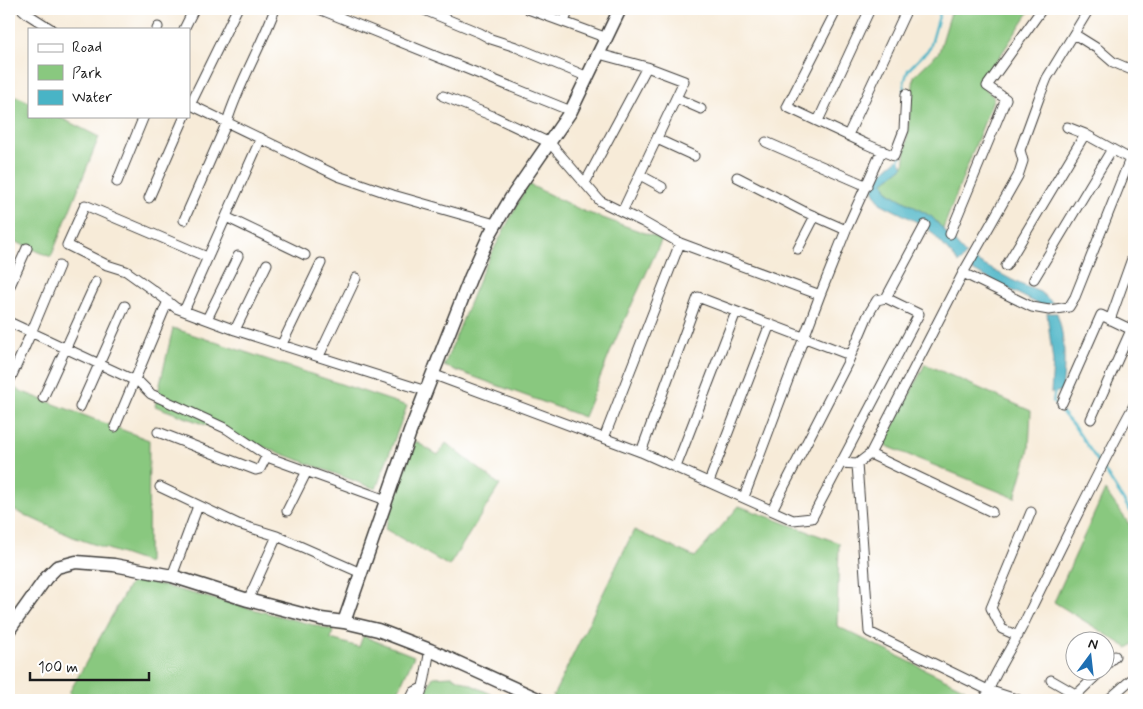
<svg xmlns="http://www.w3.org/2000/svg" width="1143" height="709" viewBox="0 0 1143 709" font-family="Mynerve,sans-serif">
<rect width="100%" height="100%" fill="#fff"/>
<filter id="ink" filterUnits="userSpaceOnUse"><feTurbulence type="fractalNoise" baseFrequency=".02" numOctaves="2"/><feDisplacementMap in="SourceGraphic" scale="10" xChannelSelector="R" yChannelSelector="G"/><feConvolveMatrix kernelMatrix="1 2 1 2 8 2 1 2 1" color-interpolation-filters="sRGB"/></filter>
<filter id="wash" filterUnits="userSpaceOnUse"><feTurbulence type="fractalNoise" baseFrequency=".0096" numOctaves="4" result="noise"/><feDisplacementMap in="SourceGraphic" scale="20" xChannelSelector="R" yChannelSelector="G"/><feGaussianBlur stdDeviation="1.12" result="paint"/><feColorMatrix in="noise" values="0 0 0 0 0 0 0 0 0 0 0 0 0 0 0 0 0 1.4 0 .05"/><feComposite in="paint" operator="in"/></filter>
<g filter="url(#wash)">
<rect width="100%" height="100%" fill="#f7ebd8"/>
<!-- green -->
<path fill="#89c87f" stroke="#52724e" d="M952 9H1031L981 85 994 97 943 229 932 217 888 192 884 182 904 166 914 76 939 52Z
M16 96 29 102V116H57L99 137 51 257 9 239V110Z
M528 184 583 211 662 239 614 343 584 417 444 366 482 272Z
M173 328 407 406 376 489 155 406Z
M925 364 1031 411 1029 449 1015 498 884 445Z
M9 384 20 391 149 440 148 563 73 537 9 508Z
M415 441 438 455 446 443 500 485 449 566 385 529Z
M1105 490 1134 531V643L1128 648 1054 602Z
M739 506 839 543 837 626 965 689 958 700H562L553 696 634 530 695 557Z
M133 578 333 630 331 639 359 647 363 636 414 656 394 700H82L69 693Z
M452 676 504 700H421L433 677Z"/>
<!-- water -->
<path fill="#49b4c6" stroke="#326871" d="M898 159 904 166 884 182 888 192 932 217 966 255 959 263 927 227 880 203 873 189C877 175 887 168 898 159Z
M974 260 1022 285 1040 292 1053 303 1042 306 968 268Z
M1047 313H1057C1066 341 1065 363 1062 391L1051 393 1053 362Z"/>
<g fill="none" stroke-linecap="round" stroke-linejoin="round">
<!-- stream -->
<path stroke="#49b4c6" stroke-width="2.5" d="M904 92V83L908 70 930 48 941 9
M899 162 903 143
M1055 389 1053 402 1076 429 1099 463
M1103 468 1134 517"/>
</g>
</g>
<g filter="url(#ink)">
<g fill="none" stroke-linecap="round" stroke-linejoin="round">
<!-- street casing -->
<g stroke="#3d3b38" stroke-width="11">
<path id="street" d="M22 9 29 15 51 29
M319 9 571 111
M422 9 480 33 491 39 516 47 588 77
M528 9 607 38
M837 9 787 107 866 144 894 156 904 130 906 94
M564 22 569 9
M157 29 158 27
M184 29 194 9
M1074 34 1098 49 1113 62 1134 71
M599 54 647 67 684 81 622 212
M443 96 495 117 550 143 600 201 643 222 680 243 820 295
M676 98 701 109
M189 104 338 176 393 195 495 224
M189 107 237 9
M818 121 870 9
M1067 127 1085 134 1130 159
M848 135 907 9
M657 139 694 156
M766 142 867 186
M640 175 662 187
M737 177 803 211 846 230
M117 182 144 116
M585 183 647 67
M149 198 185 116
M226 217 305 255
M184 220 227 122C239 83 261 47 275 9
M950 234 1006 99 987 86 1042 9
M798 249 815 216
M207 257 85 205 67 245 107 265 126 271 161 296 176 308 184 311 235 330 426 391
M1006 266 1085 134
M963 273 1032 307 1049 310 1069 307 1075 297 1134 149
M1034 279 1112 149
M9 288 27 248
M886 298 925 225
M184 311 261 138
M207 319 238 256
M1110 320 1134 253
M9 322 140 383 151 394 227 429 270 458 386 500
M235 330 267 264
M282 344 321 263
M319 356 356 278
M432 374 641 452 793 520 812 518 919 314 886 298 877 300 868 315 848 362 772 510
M9 382 31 333 59 266
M43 398 96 282
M1062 403 1101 315 1134 331
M80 407 125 306
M1091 419 1131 330
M115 427 168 301
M158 432 256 470 260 469 267 455
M604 438 680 243
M641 452 698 297 850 355
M870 454 992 512
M840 463 857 464 869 632 988 690 1019 700
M857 464 870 454 963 273 1018 176 1023 161 1020 150 1039 98 1047 78 1089 9
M676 467 736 312
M709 482 770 324
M160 487 238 524 277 536 361 573
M744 497 820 295 846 230 882 150
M287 511 307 471
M172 576 198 506
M248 600 277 536
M1018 636 1002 629 991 608 1031 512
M1106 665 1115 656
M1051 680 1077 695
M410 700 414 692 422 688
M418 700C426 685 426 667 430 650
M985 700C993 673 1014 645 1026 619 1061 547 1096 475 1134 405
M1071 700 1100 672
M1108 700 1134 677"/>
</g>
<!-- secondary casing -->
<g stroke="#3d3b38" stroke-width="15">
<path id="secondary" d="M344 622 410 432 471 276 490 234 511 198 571 111 620 9
M9 630 46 578 57 567 76 562 114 565 172 576 248 600 321 619 344 622 378 630 430 650 540 700"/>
</g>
<!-- street -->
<use href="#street" stroke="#fff" stroke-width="9"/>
<!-- secondary -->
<use href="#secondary" stroke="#fff" stroke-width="12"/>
</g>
</g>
<!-- margin -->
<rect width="1143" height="709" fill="none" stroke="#fff" stroke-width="30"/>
<!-- legend -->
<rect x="28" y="28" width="162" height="90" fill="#ffffff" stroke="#a4a4a4"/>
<rect x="38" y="44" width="25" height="8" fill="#ffffff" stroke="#a4a4a4"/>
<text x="72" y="52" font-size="15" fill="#1c1c1c">Road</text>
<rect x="38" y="65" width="25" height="15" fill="#89c87f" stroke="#a4a4a4"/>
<text x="72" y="78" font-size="15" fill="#1c1c1c">Park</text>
<rect x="38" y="90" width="25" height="15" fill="#49b4c6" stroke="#a4a4a4"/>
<text x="72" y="102" font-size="15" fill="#1c1c1c">Water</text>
<!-- north arrow -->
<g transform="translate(1090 656) rotate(15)"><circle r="24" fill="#ffffff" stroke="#a4a4a4"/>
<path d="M0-4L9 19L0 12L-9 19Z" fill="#1f6fb2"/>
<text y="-8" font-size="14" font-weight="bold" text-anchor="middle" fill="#1c1c1c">N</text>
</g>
<!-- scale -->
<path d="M30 672v8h119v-8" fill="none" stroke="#1c1c1c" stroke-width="2.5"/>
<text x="38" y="672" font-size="15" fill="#1c1c1c" stroke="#ffffff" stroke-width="4" paint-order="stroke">100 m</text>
</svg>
